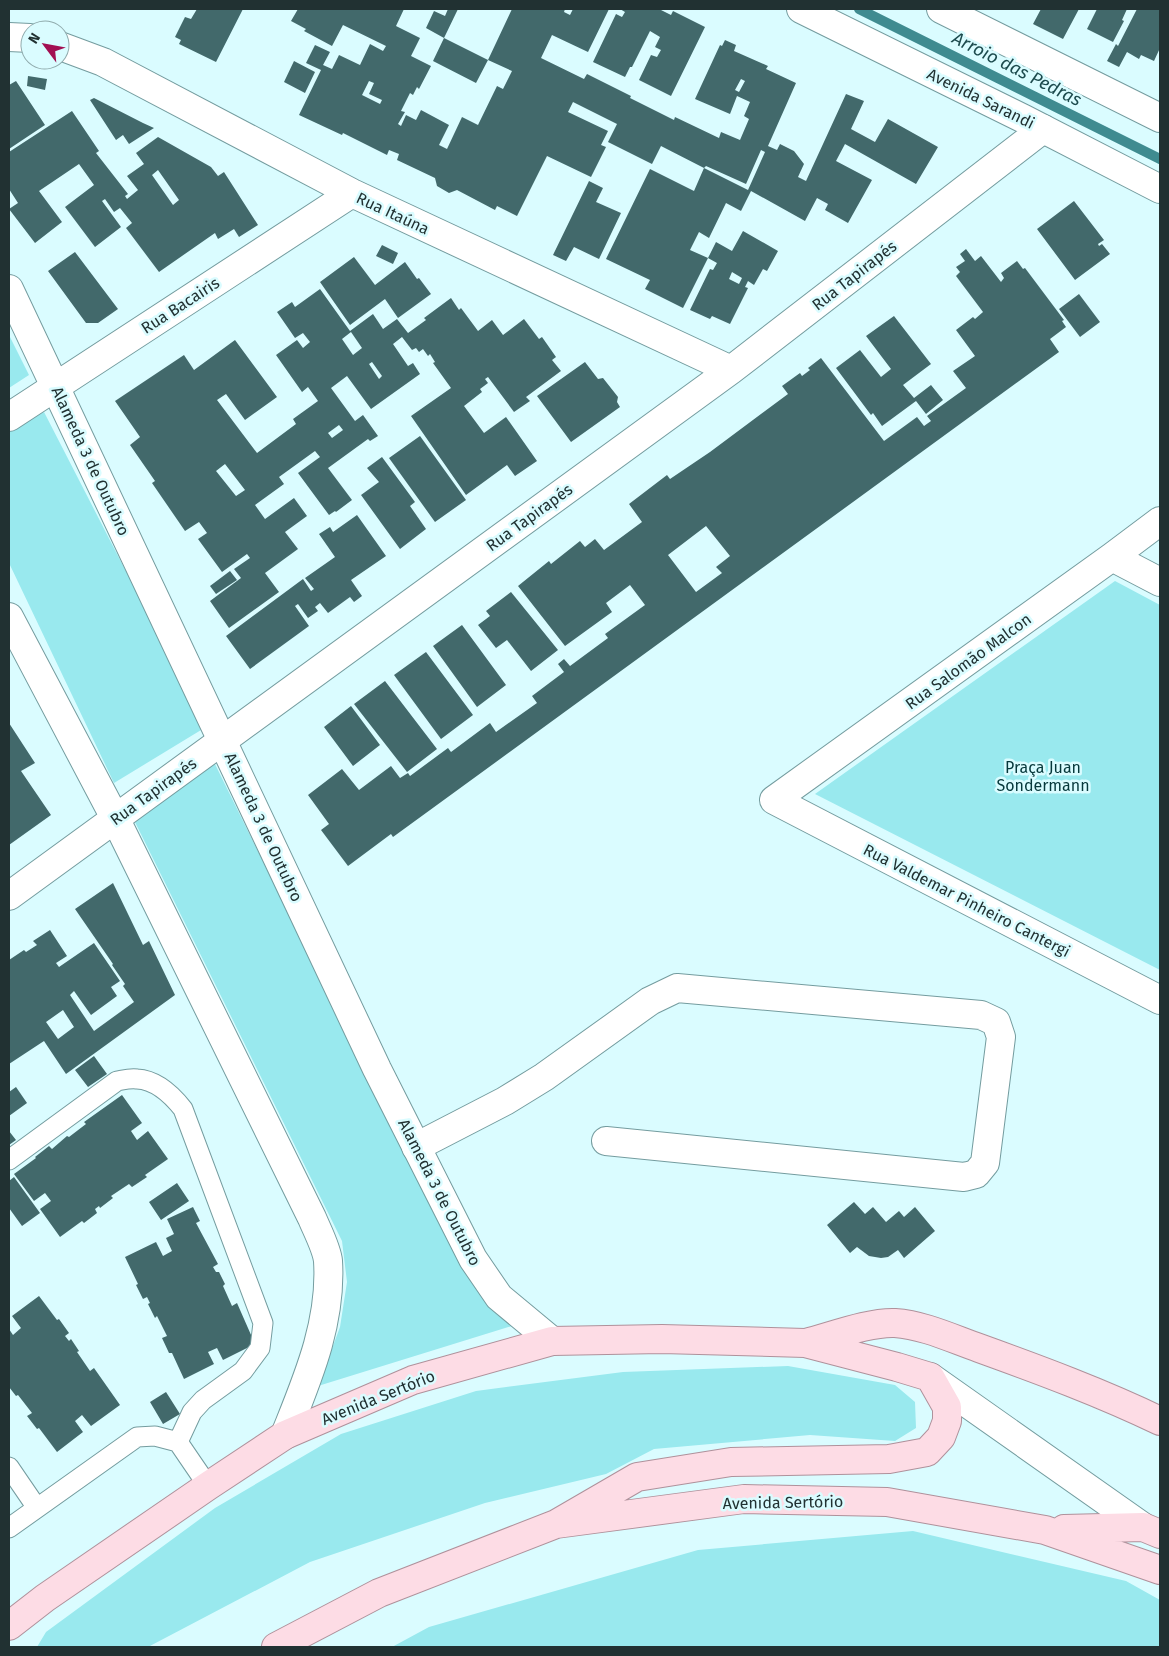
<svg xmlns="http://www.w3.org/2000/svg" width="1169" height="1656" viewBox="0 0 1169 1656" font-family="'Fira Sans',sans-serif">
<rect width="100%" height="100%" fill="#dafcff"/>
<!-- green -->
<path fill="#99e9ee" d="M9 335 29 375 9 388Z
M44 412 206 727 114 783 9 563V432Z
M1115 581 1160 605V970L815 794Z
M214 762 456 1254 493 1311 512 1326 318 1386 340 1327 347 1282 342 1241 132 816Z
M788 1366 895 1385 915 1402 916 1428 895 1441 810 1435 654 1449 606 1474 485 1503 310 1562 148 1647H37L46 1632 215 1508 341 1434 476 1391 623 1372Z
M913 1531 1126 1581 1160 1600V1647H392L429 1627 698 1550Z"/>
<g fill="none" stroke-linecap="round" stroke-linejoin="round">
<!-- stream -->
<path stroke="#3f8b90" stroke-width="10" d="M859 9 1160 159"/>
</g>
<!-- building -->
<path fill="#42696b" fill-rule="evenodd" d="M197 9H243L216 62 179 44 181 40 175 37 185 17 191 19Z
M298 9H404L396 26 420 38 411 56 431 66 419 89 417 87 413 95 410 93 401 111 405 112 398 124 401 126 406 115 416 120 421 110 449 125 439 145 447 149 462 117 478 125 497 86 503 89 512 71 488 60 512 9H565L564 12 570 15 573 9H609L588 52 552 35 541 58 584 79 587 74 631 96 630 98 674 120 675 117 719 138 721 132 740 140 749 119 744 116 750 102 737 96 730 114 695 99 720 45 722 46 725 40 736 45 734 51 768 66 766 69 796 83 768 146 777 150 780 144 794 151 804 164 798 177 806 181 846 94 864 101 851 129 875 142 888 119 938 147 916 184 845 144 836 161 872 180 848 223 825 210 828 204 817 198 805 221 751 191 741 211 726 203 709 238 699 232 690 250 708 258 716 242 732 251 743 231 778 251 767 271 763 269 754 285 748 281 745 287 748 288 730 324 712 316 710 319 690 310 710 269 713 270 717 263 708 258 683 308 645 289 650 280 606 259 650 169 694 191 704 168 748 190 765 152 761 150 746 184 706 166 704 168 661 146 652 164 608 142 617 124 573 102 568 112 608 131 601 145 606 147 591 177 547 156 517 216 497 206 495 210 457 190 449 193 437 186 435 178 397 160 399 154 389 150 387 155 343 133 342 135 299 115 321 70 306 63 315 45 330 52 323 65 332 69 339 55 360 65 370 44 383 51 386 46 343 25 332 46 304 31 306 29 291 21ZM741 79 745 81 739 92 735 90ZM369 81 374 83 369 94 382 100 380 104 362 95ZM732 272 742 278 739 284 729 279Z
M448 9H458L444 38 426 28 434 11 445 16Z
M620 9H659L671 15 673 11 705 27 671 96 639 80 651 55 657 57 661 50 655 47 660 37 650 31 632 67H630L625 77 593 62 616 14 622 17 625 12Z
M1041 9H1079L1063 39 1033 24Z
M1097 9H1127L1122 20 1124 21 1113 42 1087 29Z
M1137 9H1160V48L1154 61 1141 55 1139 59 1127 52 1119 67 1107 61 1116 44 1118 46Z
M444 38 488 60 476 83 433 61Z
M294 61 315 72 305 93 284 82Z
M28 76 47 79 45 90 27 86Z
M16 81 45 125 9 149V85Z
M94 98 143 123 154 128 129 144 123 135 116 140 90 100Z
M72 111 99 151 96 153 128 194 125 196 127 199 138 190 127 176 144 164 136 153 158 137 211 167 218 176 224 172 258 225 239 237 234 229 218 239 215 233 159 272 126 228 132 223 120 208 114 212 105 199 102 201 121 227 95 247 65 207 94 185 79 164 39 191 62 222 35 243 9 209 18 203 9 189V152ZM158 170 179 200 173 205 152 175Z
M589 181 603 188 596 202 621 213 599 259 574 247 566 261 553 255Z
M1074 201 1104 240 1098 244 1099 246 1102 244 1110 254 1075 280 1037 229Z
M382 245 398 253 393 264 376 256Z
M966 249 975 261 981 256 1001 282 1004 278 1001 273 1017 261 1023 269 1025 268 1064 320 1062 321 1066 327 1050 339 1059 352 393 837 391 834 348 866 321 830 329 824 308 795 342 769 359 790 391 766 400 778 408 773 410 776 448 748 451 752 490 723 496 732 537 703 532 696 564 672 558 664 564 659 570 666 608 638 605 634 645 605 630 585 606 603 612 612 565 646 518 586 549 561 551 564 580 541 585 547 595 539 604 550 642 522 629 504 667 475 670 479 710 452 788 394 782 386 800 373 802 376 810 370 808 368 821 358 884 441 917 417 924 426 931 421 927 416 966 388 953 371 975 356 956 330 973 317 975 319 983 312 956 276 960 272 956 267 965 261 960 254ZM706 526 730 556 716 567 722 573 696 592 668 555Z
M75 252 118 309 98 323H86L48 271Z
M354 257 375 285 405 262 417 279 419 278 431 294 398 318 385 299 350 325 320 282Z
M320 289 350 331 373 314 383 329 397 319 408 333 426 320 424 318 451 298 459 310 461 308 478 331 492 320 503 335 524 319 539 339 542 337 556 357 552 360 561 371 526 397 530 401 514 412 488 377 485 379 488 383 480 389 482 392 464 406 484 433 506 417 537 461 515 476 507 465 466 495 411 416 451 388 433 363 435 362 430 354 428 356 423 349 419 352 416 348 412 350 402 337 393 344 408 366 413 363 420 374 371 409 347 376 331 388 355 421 363 415 378 436 370 441 368 439 328 468 352 500 336 512 335 511 329 515 298 473 320 457 315 451 279 477 284 484 255 505 265 519 294 498 307 516 285 532 298 549 265 573 279 592 229 628 210 601 241 578 234 569 250 558 247 554 222 572 198 539 207 533 199 522 185 531 152 483 155 481 130 445 140 437 115 401 184 355 194 370 235 340 277 397 245 420 226 394 217 400 257 453 296 424 293 419 318 401 308 387 302 392 276 355 297 340 303 348 310 342 303 333 295 338 277 312 292 302 295 307ZM351 332 362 348 353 355 342 339ZM372 362 382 376 379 379 369 364ZM339 425 343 430 332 438 328 433ZM225 464 245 490 236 496 216 471Z
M1079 294 1100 322 1080 337 1059 309Z
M894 316 931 364 903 385 914 398 931 385 943 400 926 414 916 401 882 426 873 413 871 415 836 368 860 350 881 377 891 369 866 336Z
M585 362 598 379 603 378 618 397 617 402 620 407 571 442 537 396Z
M420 436 466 500 435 522 389 458Z
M382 457 415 502 410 506 426 529 400 549 361 495 379 482 367 468Z
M357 515 386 556 351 580 362 596 354 602 350 597 328 613 320 603 315 607 318 611 308 618 298 604 295 606 309 626 250 669 226 636 303 579 311 591 314 589 305 578 335 557 319 534 330 527 333 532Z
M230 571 237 580 216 594 210 586Z
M511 592 558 650 531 671 507 640 496 648 478 625 490 616 486 611Z
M462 625 506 685 477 707 433 646Z
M426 652 473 715 441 739 394 675Z
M385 681 437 749 407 772 354 704Z
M351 706 380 745 353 766 324 727Z
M9 723 35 763 21 771 51 815 9 845Z
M113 883 143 945 149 941 175 995 66 1074 44 1041 9 1064V960L24 950 26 952 37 945 33 941 50 930 67 956 56 963 59 967 94 943 120 981 111 987 117 996 91 1015 74 991 70 995 94 1031 134 1002 123 986 125 984 112 965 113 964 75 909ZM63 1010 74 1027 58 1039 46 1022Z
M94 1056 107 1074 88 1087 75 1070Z
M16 1087 27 1103 9 1116V1092Z
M122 1095 142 1123 131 1131 137 1140 148 1131 168 1159 145 1175 147 1177 132 1187 129 1184 111 1196 113 1198 100 1208 99 1206 95 1209 97 1213 84 1223 82 1221 60 1237 40 1209 51 1201 45 1193 34 1201 14 1174 36 1158 35 1157 49 1146 52 1149 67 1136 69 1137 86 1124 84 1122Z
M9 1131 16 1140 9 1145Z
M14 1177 40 1213 22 1226 9 1208V1181Z
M177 1183 189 1201 161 1220 149 1202Z
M854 1202 865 1214 873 1207 886 1222 899 1211 904 1217 915 1207 935 1231 904 1258 898 1250 888 1257 881 1258 869 1256 857 1247 850 1253 827 1225Z
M193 1207 200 1221 196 1223 218 1264 213 1267 216 1272H219L225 1284 223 1286 232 1306 237 1303 255 1344 223 1360 217 1348 208 1352 214 1364 184 1379 172 1353H169L162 1338 167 1336 157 1316 155 1318 148 1304 150 1303 147 1297 143 1299 136 1285 138 1284 125 1257 156 1242 163 1256 172 1251 166 1238 174 1234 167 1219Z
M39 1296 57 1320 59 1319 69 1333 65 1336 69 1341 71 1339 79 1351 77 1352 90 1371 94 1368 120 1405 91 1426 82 1415 75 1421 83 1432 57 1452 39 1428 37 1429 27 1416 32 1413 18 1395 16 1396 9 1387V1329L13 1335 21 1328 12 1316Z
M166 1392 180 1414 163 1424 150 1402Z"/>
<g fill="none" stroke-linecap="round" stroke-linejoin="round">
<!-- service casing -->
<g stroke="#749c9f" stroke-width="21">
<path id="service" d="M9 1160 117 1081C123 1080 130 1078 137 1079 157 1080 172 1095 183 1109L263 1323 260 1348 243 1371 203 1400 192 1412 178 1442 208 1486
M9 1467 37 1508
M9 1528 137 1437 155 1436 178 1442"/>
</g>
<!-- minor casing -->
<g stroke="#749c9f" stroke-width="30">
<path id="minor" d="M9 37 30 38
M60 46 103 62 352 193 731 370
M9 417 352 193
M1160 521 1112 557 774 800 1160 1000
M1112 557 1160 582
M9 896 731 370 1043 129
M416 1147 505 1101 544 1077 650 1001 677 988 981 1015 996 1022 1001 1037 985 1163 976 1174 964 1177 606 1141
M930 1377 1143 1527"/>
</g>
<!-- tertiary casing -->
<g stroke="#749c9f" stroke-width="30">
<path id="tertiary" d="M801 9 1024 119 1160 189
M941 9 1160 118
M9 289 377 1069 473 1259 499 1297 552 1341
M9 617 115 818 312 1218C317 1230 327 1249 328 1261 332 1323 307 1380 285 1435"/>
</g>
<!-- primary casing -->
<g stroke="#af919b" stroke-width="30">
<path id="primary" d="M806 1343C833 1336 869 1322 895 1323 924 1325 953 1339 979 1348 1040 1370 1102 1393 1160 1421
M1064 1529 1143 1527 1160 1534
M9 1626 45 1598 208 1486 285 1435 413 1380 552 1341 662 1339 805 1343 897 1367 930 1377 947 1407V1421L941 1437 927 1452 889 1459 731 1462 637 1477 556 1524
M276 1647 379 1593 556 1524 744 1499 887 1502 1045 1530 1160 1570"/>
</g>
<!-- service -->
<use href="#service" stroke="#fff" stroke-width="19"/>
<!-- minor -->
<use href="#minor" stroke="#fff" stroke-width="28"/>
<!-- tertiary -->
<use href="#tertiary" stroke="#fff" stroke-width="28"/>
<!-- primary -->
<use href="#primary" stroke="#fddce5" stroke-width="28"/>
</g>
<g text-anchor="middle" stroke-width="5" stroke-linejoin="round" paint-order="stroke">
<!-- street labels -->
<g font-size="16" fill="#213132" stroke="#dafcff">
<text transform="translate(981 98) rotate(26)" y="6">Avenida Sarandi</text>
<text transform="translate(393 213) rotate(25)" y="6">Rua Itaúna</text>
<text transform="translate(854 275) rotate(-38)" y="6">Rua Tapirapés</text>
<text transform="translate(180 305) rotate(-33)" y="6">Rua Bacairis</text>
<text transform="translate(91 461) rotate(65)" y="6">Alameda 3 de Outubro</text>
<text transform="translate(529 517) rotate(-36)" y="6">Rua Tapirapés</text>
<text transform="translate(968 661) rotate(-36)" y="6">Rua Salomão Malcon</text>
<text transform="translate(153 791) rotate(-36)" y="6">Rua Tapirapés</text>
<text transform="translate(264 827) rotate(65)" y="6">Alameda 3 de Outubro</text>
<text transform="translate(967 900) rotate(27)" y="6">Rua Valdemar Pinheiro Cantergi</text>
<text transform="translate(440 1192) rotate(63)" y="6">Alameda 3 de Outubro</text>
<text transform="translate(378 1397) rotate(-22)" y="6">Avenida Sertório</text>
<text transform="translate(783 1502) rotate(-1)" y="6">Avenida Sertório</text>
</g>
<!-- park labels -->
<g font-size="16" fill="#06383b" stroke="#dafcff">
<text x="1043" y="773">Praça Juan<tspan x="1043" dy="18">Sondermann</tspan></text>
</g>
<!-- water labels -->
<g font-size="18" font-style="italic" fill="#1d4b4e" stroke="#dafcff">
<text transform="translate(1017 69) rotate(27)" y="6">Arroio das Pedras</text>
</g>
</g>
<!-- border -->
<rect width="1169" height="1656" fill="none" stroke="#213132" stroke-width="20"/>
<!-- north arrow -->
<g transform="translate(45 45) rotate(302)"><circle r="24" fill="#dafcff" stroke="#90abad"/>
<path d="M0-4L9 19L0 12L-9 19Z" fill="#a20f52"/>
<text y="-8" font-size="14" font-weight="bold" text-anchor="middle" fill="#213132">N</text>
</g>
</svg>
